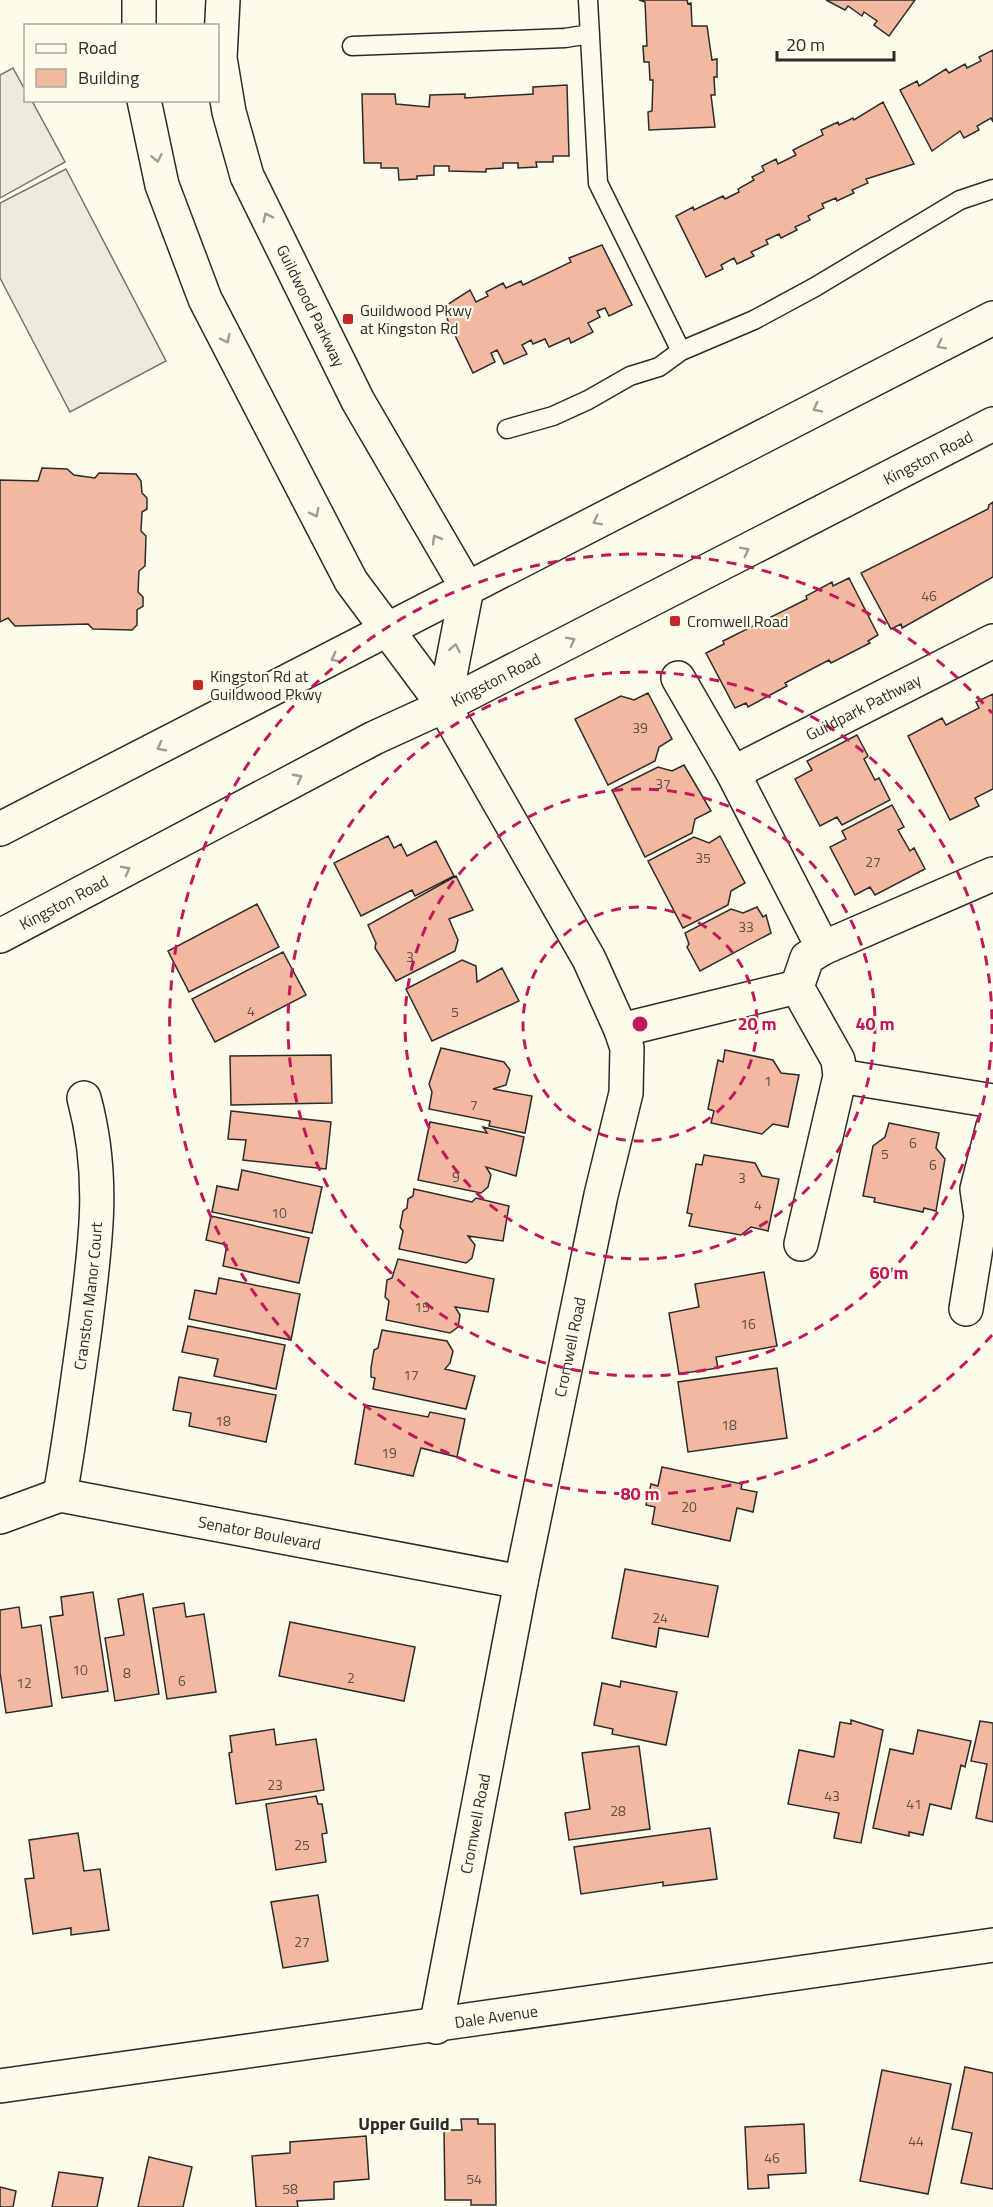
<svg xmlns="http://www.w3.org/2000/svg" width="993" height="2207" viewBox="0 0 993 2207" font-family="'Titillium Web',sans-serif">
<rect width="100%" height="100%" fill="#fdfbea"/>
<!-- pitch -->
<path fill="#ecebdb" stroke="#74746e" stroke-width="1.5" d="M13 68 25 90 26 100 32 101 65 162 0 198V75Z
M66 169 166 361 70 412 0 278V203Z"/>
<!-- building -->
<path fill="#f2b8a0" stroke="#2b2b2b" stroke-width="1.5" d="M639 0H687L688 4 691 3 692 26H707L712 60 717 59V77H714L715 95H711L715 127 649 130 648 112 652 111 653 80H650L649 62H644L643 46H647L645 2Z
M826 0H915L889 36 874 25 877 21 864 12 862 16 848 6 845 10Z
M993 50V122L991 118 977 126 979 130 964 138 960 131 932 151 900 90 917 81 919 86 946 69 949 73 965 64 967 68 981 61 979 57Z
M567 85 569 156H553V162H536L537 167 518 168V163H503V168L486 169V172L449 171V166H434V175L417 176V179L399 180 398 168H381V163H364L362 94H395L396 104 429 107 430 95 465 94V98L533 94V87Z
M883 102 914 164 866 179 868 183 852 190 854 193 837 201 836 198 822 204 824 208 808 216 810 220 795 227 797 230 781 238 779 234 766 240 768 244 751 252 754 256 737 264 734 258 721 265 723 269 706 277 676 216 693 207 694 210 723 196 725 199 739 192 738 189 754 180 752 177 764 171 762 166 776 159 778 164 796 155 793 150 823 135 821 130 838 122 839 125 853 118 854 120Z
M602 245 632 305 609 316 605 308 597 311 600 317 588 323 593 332 571 343 569 338 549 347 545 339 533 344 531 340 522 345 527 354 504 364 497 350 491 353 495 362 473 373 442 308 470 290 476 302 488 296 486 292 503 283 506 288 521 281 523 285 571 262 569 258Z
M42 468 67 469 74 475 95 478 99 473 136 474 141 481 142 493 147 498V509L142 512 141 531 146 536 145 566 139 571 138 592 143 597V606L137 610V625L132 630 93 629 88 624 15 626 8 618 0 622V480L38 481Z
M993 502V577L902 628 901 624 891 629 861 573 988 509 989 505Z
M849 578 878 635 868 641 870 643 831 663 829 660 785 683 787 686 748 707 746 703 735 708 706 653 724 644 723 641 807 599 806 596 832 582 833 586Z
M648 693 672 739 659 747 655 761 608 785 575 719 621 696 634 700Z
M993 694V789L975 798 979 806 950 820 908 736 942 718 946 725 979 708 976 702Z
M857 735 868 756 864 759 875 780 879 778 890 800 842 825 837 817 820 826 795 779 812 770 807 761Z
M684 765 711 811 695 819 692 833 645 857 612 790 658 767 672 771Z
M892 805 904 827 898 830 910 851 914 848 925 869 875 895 870 887 855 895 830 847 846 839 842 831Z
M388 836 394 848 401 844 407 856 436 841 454 876 415 896 412 890 361 916 334 863Z
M720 836 745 883 731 891 728 905 683 928 648 861 694 837 709 843Z
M456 876 473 910 449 919 458 940 455 951 396 981 375 948 376 943 368 925Z
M257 904 279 947 189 992 168 951Z
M757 907 763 917 766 915 771 933 700 971 687 947 689 944 685 933 731 909 743 913Z
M283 952 306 995 215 1042 192 999Z
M462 960 476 966 477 982 502 968 519 1001 432 1041 406 989Z
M441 1048 504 1062 510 1070 506 1085 493 1089 532 1096 525 1133 489 1126 490 1121 429 1109 432 1092 429 1084Z
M725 1050 773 1060 781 1073 799 1075 788 1127 773 1124 762 1134 711 1123 714 1111 708 1109 718 1060 723 1062Z
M331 1055 332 1103 231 1105 230 1056Z
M231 1111 331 1122 326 1169 243 1160 246 1140 228 1139Z
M430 1122 487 1133 483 1127 524 1137 516 1176 486 1167 491 1175 488 1187 481 1193 418 1180Z
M889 1123 939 1133 936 1148 945 1159 936 1211 924 1208 923 1212 874 1202 875 1198 863 1196 873 1146 885 1137Z
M704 1155 755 1163 762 1176 779 1179 768 1231 751 1227 741 1235 689 1226 692 1214 687 1213 696 1164 702 1165Z
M242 1170 322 1187 312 1233 212 1212 217 1186 238 1190Z
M414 1189 472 1202 476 1198 509 1206 503 1241 468 1236 475 1245 472 1258 466 1263 399 1249 403 1231 400 1227 403 1211 407 1208 408 1199 413 1196Z
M211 1216 309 1238 299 1283 223 1266 227 1245 206 1240Z
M398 1259 494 1279 488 1312 455 1307 460 1315 458 1327 450 1333 386 1320 389 1301 385 1297 387 1280 392 1278Z
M764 1272 777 1346 716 1357 718 1368 679 1374 669 1313 699 1307 695 1284Z
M219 1278 300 1294 291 1340 189 1319 195 1290 216 1294Z
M188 1326 285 1345 276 1389 214 1376 218 1359 182 1352Z
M382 1330 447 1341 453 1351 450 1363 445 1369 475 1376 466 1409 373 1389 375 1378 371 1377V1368L374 1350 378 1348Z
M777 1368 787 1438 688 1452 678 1382Z
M179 1377 276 1395 266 1442 189 1426 191 1413 173 1410Z
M365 1405 428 1417 430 1412 465 1419 457 1457 421 1448 413 1476 355 1464Z
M662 1467 742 1484 741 1489 757 1492 753 1512 737 1508 730 1541 652 1524 655 1507 646 1505 651 1484 658 1486Z
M625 1569 718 1586 708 1637 659 1628 656 1647 612 1638Z
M93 1592 108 1691 62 1698 50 1617 63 1615 61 1597Z
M143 1594 159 1694 115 1701 105 1638 124 1635 118 1599Z
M184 1603 186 1617 204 1614 216 1692 167 1699 153 1608Z
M19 1607 22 1628 41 1625 52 1706 6 1713 0 1672V1610Z
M290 1622 415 1647 404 1701 279 1676Z
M621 1681 677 1692 666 1745 612 1734 613 1729 594 1725 602 1683 620 1687Z
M851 1720 883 1730 861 1843 834 1838 839 1813 788 1804 799 1750 834 1757 840 1722 851 1724Z
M980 1721 993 1723V1822L976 1818 987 1764 971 1761Z
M274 1729 276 1745 316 1739 324 1790 236 1804 229 1753 232 1752 230 1736Z
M918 1730 971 1741 965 1767 961 1765 951 1809 930 1804 923 1835 909 1832V1836L873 1828 890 1749 913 1754Z
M639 1746 650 1829 569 1840 565 1813 590 1809 582 1753Z
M316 1796 318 1804H322L327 1833 322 1834 326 1862 276 1870 266 1804Z
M710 1828 717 1879 663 1886V1882L581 1894 574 1847Z
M78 1833 84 1871 100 1869 109 1930 71 1935V1928L33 1934 25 1879 34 1878 29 1840Z
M318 1895 328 1961 283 1968 271 1902Z
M965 2067 993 2073V2189L961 2183 972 2133 952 2129Z
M882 2070 951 2084 928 2194 860 2181Z
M461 2119H478V2124H495L496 2205H471V2200H445L444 2130H462Z
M804 2124 806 2173 768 2175 769 2188 748 2189 745 2127Z
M366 2136 369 2179 334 2182V2199L297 2201 298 2207H256L252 2156 290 2153V2142Z
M149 2157 192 2167 183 2207H138Z
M59 2172 103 2178 97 2207H52Z
M0 2187 16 2191 13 2207H0Z"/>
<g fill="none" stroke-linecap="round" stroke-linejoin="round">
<!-- lane casing -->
<g stroke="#2b2b2b" stroke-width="21">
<path id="lane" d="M588 0 598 183 681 351
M352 46 565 38 590 34
M507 429 553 416 588 400 630 376 659 367 681 351 754 320 815 287 960 200 993 189"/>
</g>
<!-- street casing -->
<g stroke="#2b2b2b" stroke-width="36">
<g id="street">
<path d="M678 678 733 773 823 948"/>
<path id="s1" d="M733 773 993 641"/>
<path d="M621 1030 797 987"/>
<path d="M840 1076 993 1101"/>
<path d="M801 1244 840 1076 838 1060 797 987 807 958 823 948 993 874"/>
<path d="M966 1309 981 1217 977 1189 993 1126"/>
<path id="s2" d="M60 1495C70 1440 77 1384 85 1328 95 1247 106 1179 84 1098"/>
<path id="s3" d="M0 1517 60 1495 521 1582"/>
<path id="s4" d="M436 2027 521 1582 601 1195 626 1093 627 1048 621 1030 589 959 444 706"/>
<path id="s5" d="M0 2086C331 2041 662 1992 993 1945"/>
</g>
</g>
<!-- secondary casing -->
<g stroke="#2b2b2b" stroke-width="36">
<g id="secondary">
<path d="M139 0V26"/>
<path id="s6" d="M223 0 220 58 229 112 247 176 358 401 467 588 444 706"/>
<path d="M144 100 162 185 205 299 351 581 444 706"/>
</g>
</g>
<!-- primary casing -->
<g stroke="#2b2b2b" stroke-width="36">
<g id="primary">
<path d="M0 829 993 318"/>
<path id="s7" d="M0 936 374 738 444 706 993 424"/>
</g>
</g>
<!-- lane -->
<use href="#lane" stroke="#fdfbea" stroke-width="18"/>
<!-- street -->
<use href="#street" stroke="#fdfbea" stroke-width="33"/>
<!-- secondary -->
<use href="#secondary" stroke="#fdfbea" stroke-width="33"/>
<!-- primary -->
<use href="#primary" stroke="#fdfbea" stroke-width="33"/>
</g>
<!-- one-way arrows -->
<defs><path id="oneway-chevron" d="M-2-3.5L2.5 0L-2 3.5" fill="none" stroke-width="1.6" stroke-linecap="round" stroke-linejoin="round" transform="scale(1.5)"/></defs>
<g stroke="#9e9d94">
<use href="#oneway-chevron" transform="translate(157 158) rotate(78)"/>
<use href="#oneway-chevron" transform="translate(267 217) rotate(-116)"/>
<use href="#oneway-chevron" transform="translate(226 339) rotate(63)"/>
<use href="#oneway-chevron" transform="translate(941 345) rotate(153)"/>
<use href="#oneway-chevron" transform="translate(817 408) rotate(153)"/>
<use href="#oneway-chevron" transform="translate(315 513) rotate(63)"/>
<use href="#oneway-chevron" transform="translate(597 521) rotate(153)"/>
<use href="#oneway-chevron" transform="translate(436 539) rotate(-121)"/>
<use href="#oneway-chevron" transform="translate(745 551) rotate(-27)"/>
<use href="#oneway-chevron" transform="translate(571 641) rotate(-27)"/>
<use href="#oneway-chevron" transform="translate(455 648) rotate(-79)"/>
<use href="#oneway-chevron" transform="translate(335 658) rotate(153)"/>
<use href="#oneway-chevron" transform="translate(161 747) rotate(153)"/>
<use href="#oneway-chevron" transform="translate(298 778) rotate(-28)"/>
<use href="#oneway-chevron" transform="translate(126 870) rotate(-28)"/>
</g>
<!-- distance rings -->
<g fill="none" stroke="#c2185b" stroke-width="3" stroke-dasharray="10 8">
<circle cx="640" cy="1024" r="117"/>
<circle cx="640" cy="1024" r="235"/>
<circle cx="640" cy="1024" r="352"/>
<path d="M992 1335A470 470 0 1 1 992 713"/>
</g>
<!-- markers -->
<g fill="#c62828" stroke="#fdfbea" stroke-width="2">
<rect x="342" y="313" width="12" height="12" rx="3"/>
<rect x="669" y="615" width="12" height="12" rx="3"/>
<rect x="192" y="679" width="12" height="12" rx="3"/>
</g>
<g text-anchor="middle" stroke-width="4.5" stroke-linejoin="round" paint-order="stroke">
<!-- number labels -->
<g font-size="14" fill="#5d4e48">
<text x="929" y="601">46</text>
<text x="640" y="733">39</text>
<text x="663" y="789">37</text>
<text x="703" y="863">35</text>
<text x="873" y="867">27</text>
<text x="746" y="932">33</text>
<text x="410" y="962">3</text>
<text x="251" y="1016">4</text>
<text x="455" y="1017">5</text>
<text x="768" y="1086">1</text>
<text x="474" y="1110">7</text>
<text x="913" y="1148">6</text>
<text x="885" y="1159">5</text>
<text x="933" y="1170">6</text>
<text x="456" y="1182">9</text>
<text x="742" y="1183">3</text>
<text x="758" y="1210">4</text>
<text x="279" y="1218">10</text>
<text x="422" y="1312">15</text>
<text x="748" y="1329">16</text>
<text x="411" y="1380">17</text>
<text x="223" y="1426">18</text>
<text x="729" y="1430">18</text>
<text x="389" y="1458">19</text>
<text x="689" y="1512">20</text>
<text x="660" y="1623">24</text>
<text x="80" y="1675">10</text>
<text x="127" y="1678">8</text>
<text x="351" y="1683">2</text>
<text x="182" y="1686">6</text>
<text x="24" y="1688">12</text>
<text x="275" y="1790">23</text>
<text x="832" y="1801">43</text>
<text x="914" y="1809">41</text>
<text x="618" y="1816">28</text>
<text x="302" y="1850">25</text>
<text x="302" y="1947">27</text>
<text x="916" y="2146">44</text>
<text x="772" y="2163">46</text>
<text x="474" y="2184">54</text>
<text x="290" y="2194">58</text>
</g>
<!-- street labels -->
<g font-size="16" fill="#2b2b2b" stroke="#fdfbea">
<text dy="6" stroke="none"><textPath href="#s6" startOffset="324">Guildwood Parkway</textPath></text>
<text dy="6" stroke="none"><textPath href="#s7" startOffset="1044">Kingston Road</textPath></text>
<text dy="6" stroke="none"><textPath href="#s7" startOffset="558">Kingston Road</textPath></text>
<text dy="6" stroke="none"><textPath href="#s1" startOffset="146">Guildpark Pathway</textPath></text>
<text dy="6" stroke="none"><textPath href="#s7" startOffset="72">Kingston Road</textPath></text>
<text dy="6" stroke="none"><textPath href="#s2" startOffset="201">Cranston Manor Court</textPath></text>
<text dy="6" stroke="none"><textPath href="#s4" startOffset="693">Cromwell Road</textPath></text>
<text dy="6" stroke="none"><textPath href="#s3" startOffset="267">Senator Boulevard</textPath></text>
<text dy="6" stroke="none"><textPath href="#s4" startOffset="207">Cromwell Road</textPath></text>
<text dy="6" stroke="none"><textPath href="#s5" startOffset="501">Dale Avenue</textPath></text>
</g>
<!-- poi labels -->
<g font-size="16" fill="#2b2b2b" stroke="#fdfbea" text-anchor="start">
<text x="360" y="316">Guildwood Pkwy<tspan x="360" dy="18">at Kingston Rd</tspan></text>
<text x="687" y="627">Cromwell Road</text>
<text x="210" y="682">Kingston Rd at<tspan x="210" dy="18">Guildwood Pkwy</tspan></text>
</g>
<!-- neighbourhood labels -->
<g font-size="18" font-weight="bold" fill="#2b2b2b" stroke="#fdfbea">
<text x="404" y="2130">Upper Guild</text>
</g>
</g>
<circle cx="640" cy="1024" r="9" fill="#c2185b" stroke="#fdfbea" stroke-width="3"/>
<g font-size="18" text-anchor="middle" font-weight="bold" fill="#c2185b" stroke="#fdfbea" stroke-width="4.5" stroke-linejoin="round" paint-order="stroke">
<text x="757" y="1030">20 m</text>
<text x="875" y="1030">40 m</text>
<text x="889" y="1279">60 m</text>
<text x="640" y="1500">80 m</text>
</g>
<!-- legend -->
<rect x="24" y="24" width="195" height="78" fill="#fdfbea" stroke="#a9a89e" stroke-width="1.5"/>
<rect x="36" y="44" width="30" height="9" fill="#fdfbea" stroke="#a9a89e" stroke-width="1.5"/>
<text x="78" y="54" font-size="18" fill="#2b2b2b">Road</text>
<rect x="36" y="69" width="30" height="18" fill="#f2b8a0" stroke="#a9a89e" stroke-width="1.5"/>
<text x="78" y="84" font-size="18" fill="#2b2b2b">Building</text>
<!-- scale -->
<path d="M777 51v9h117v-9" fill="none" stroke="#2b2b2b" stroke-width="3"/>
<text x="786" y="51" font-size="18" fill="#2b2b2b" stroke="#fdfbea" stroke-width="4.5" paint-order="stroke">20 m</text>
</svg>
